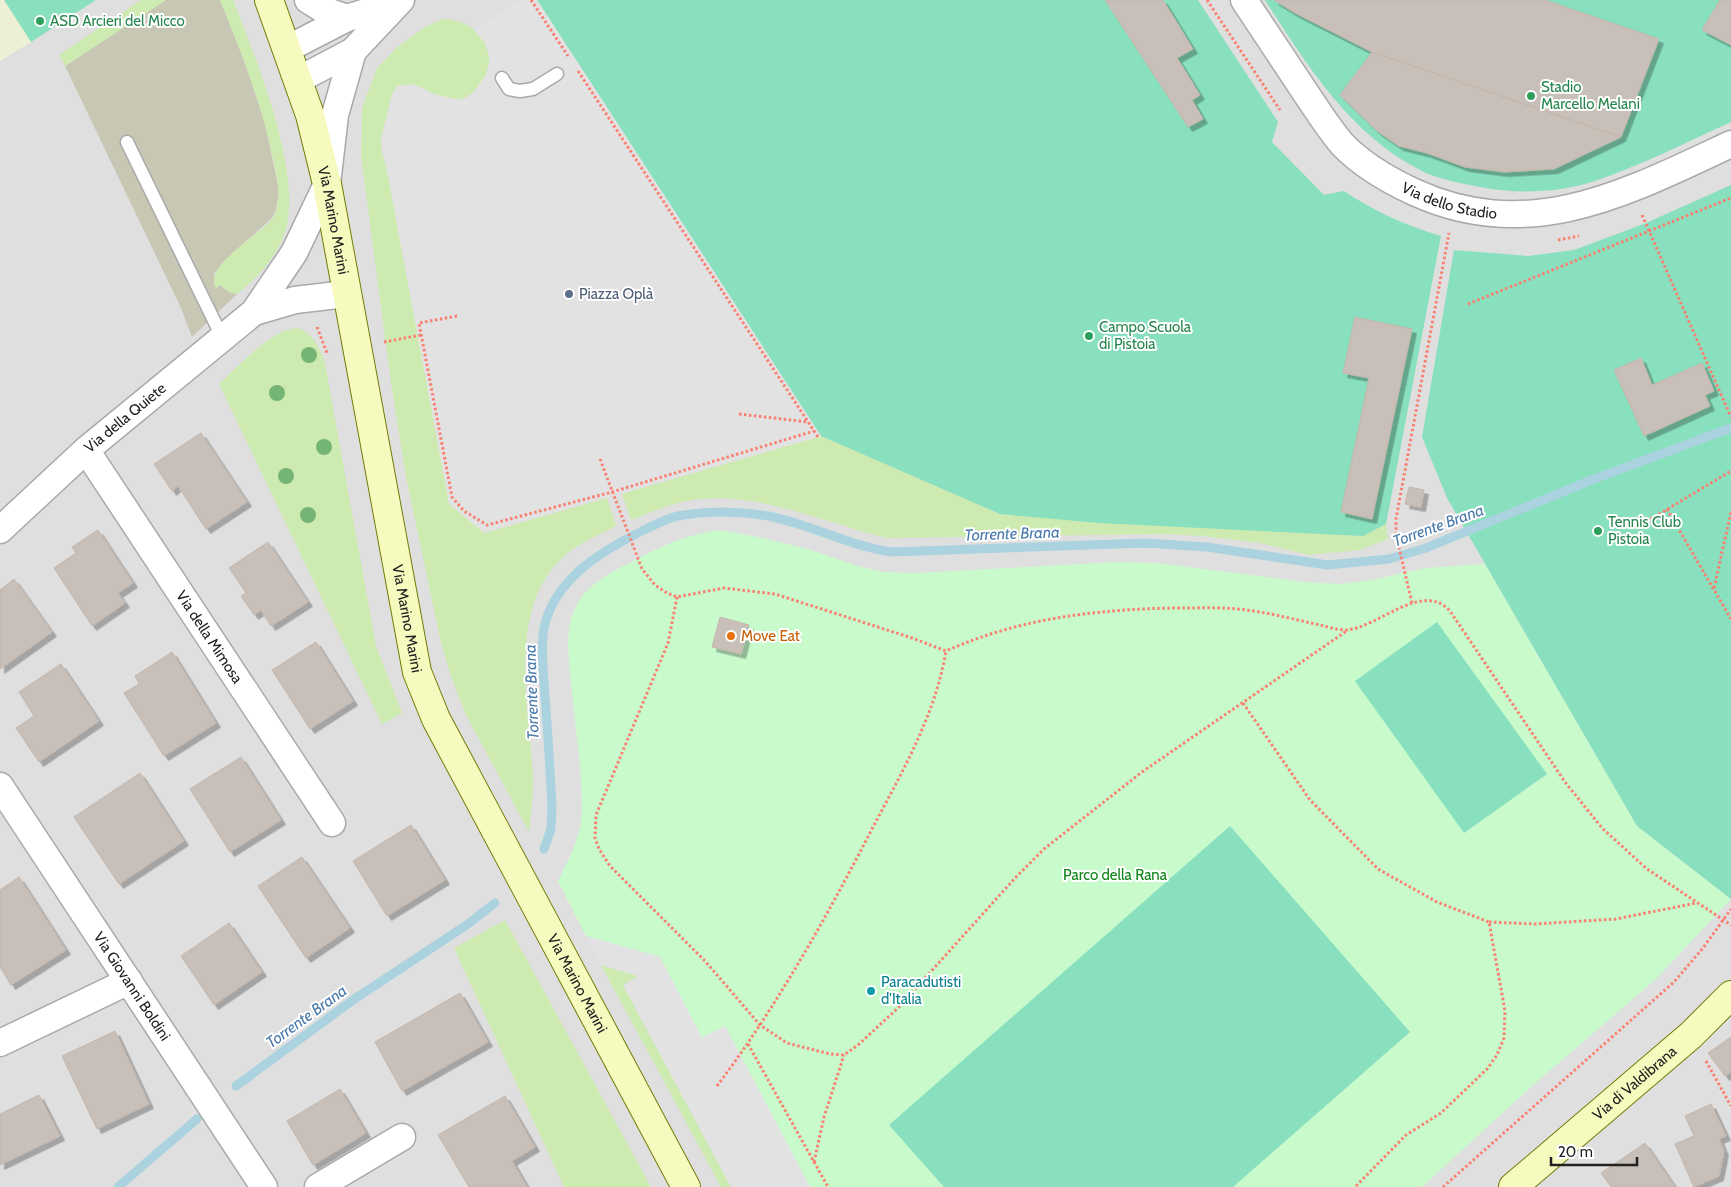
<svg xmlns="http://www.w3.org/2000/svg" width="1731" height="1187" viewBox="0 0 1731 1187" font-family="Cabin,sans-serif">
<defs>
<filter id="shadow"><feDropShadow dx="4.5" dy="4.5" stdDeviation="0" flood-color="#0004"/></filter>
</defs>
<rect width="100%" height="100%" fill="#f2efe9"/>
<!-- residential -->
<path fill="#e0dfdf" d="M96 0H1731V1187H0V61Z"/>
<!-- construction -->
<path fill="#c7c7b4" d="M166 0H220L242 54 265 123 279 191 276 210 272 218 224 261 214 274V284L217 288 220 285 229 292 237 294 192 337 181 308 65 66Z"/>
<!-- farmland -->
<path fill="#eef0d5" d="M0 0H4L31 42 0 61Z"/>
<!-- grass -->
<path fill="#cdebb0" d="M141 0H166L65 66 59 55Z
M220 0H233C255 56 304 174 285 232 276 258 258 277 237 294L229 292 220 285 216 288C203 265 259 236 272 219 276 214 277 207 278 201 280 187 276 173 273 159 262 104 241 52 220 0Z
M443 19C479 19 504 56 479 86 473 93 468 97 460 100L434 94 419 86 394 90 381 139 382 152 484 533 607 498 616 526C597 536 576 544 561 559 506 613 530 710 533 779 533 797 531 815 529 832L466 715 451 677 441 643 406 477 391 383 361 156 362 108 377 68 397 47 425 27Z
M298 328C313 333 320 348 325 363L376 646 402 713 382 724 219 384C239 366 271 329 298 328Z
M821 436 1000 514 1363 536 1386 524 1388 539 1360 550 1309 555 1260 543 1202 536 1163 534 888 538C866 534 847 526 825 520 785 508 744 495 701 499 677 501 654 511 631 520L622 494Z
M505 920 651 1187H564L454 948Z
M601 965 639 976 623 985 731 1187H721Z"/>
<!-- park -->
<path fill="#c8facc" d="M720 530 758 537 808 549 858 566 883 572 915 573 1117 562 1157 563 1304 582 1340 584 1372 580 1425 568 1485 564 1637 826 1731 899 1656 979 1531 1087 1422 1187H810L725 1026 702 1038 660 957 586 936 558 881C569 859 582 834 582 809 582 768 575 725 571 684 569 659 564 629 576 606 586 585 615 570 635 560 666 544 686 535 720 530Z"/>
<!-- pitch -->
<path fill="#88e0be" d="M4 0H96L31 42Z
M537 0H1198L1278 122 1272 142 1324 195 1344 191C1375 212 1405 225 1441 236L1386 524 1363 536 1099 523 1000 514 821 436Z
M1265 0H1731V122C1685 143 1640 166 1592 182 1556 193 1516 194 1480 187 1460 183 1436 179 1418 169 1349 133 1306 64 1265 0Z
M1731 185V899L1637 826 1447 498 1422 437 1454 250 1528 256 1574 250 1646 223Z
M1437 622 1547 774 1464 833 1355 681Z
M1230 826 1410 1032 1233 1187H944L889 1125Z"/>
<!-- parking -->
<path fill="#e2e2e2" d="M520 0H537L821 436 484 533 449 504 381 139 392 94 397 86 412 84 434 94 455 100 464 99 473 93 486 75 490 58 485 43 474 30Z
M586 936 660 957 702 1038 725 1026 810 1187H731L623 985 638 976 601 965Z"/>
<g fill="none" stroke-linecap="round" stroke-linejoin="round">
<!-- stream -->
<path stroke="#aad3df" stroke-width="9" d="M544 849 551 829 552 806C550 770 548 733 545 697 544 674 540 651 544 628 554 580 600 552 640 532 652 526 665 519 678 516 704 511 735 511 762 515 807 522 847 546 892 552L1146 543 1207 547 1328 565 1389 559 1426 548 1594 479 1731 428
M236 1086 353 1000 468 924 495 903
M118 1187 197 1119"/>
</g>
<!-- building -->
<path fill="#c7bfb8" stroke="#c4b6ab" filter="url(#shadow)" d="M1105 0H1163L1193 49 1177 58 1200 95 1192 100 1203 119 1188 127Z
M1274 0H1545L1659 39 1621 137 1372 52 1295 13Z
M1720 0H1731V45L1702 30Z
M1372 52 1621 137 1554 169 1504 172 1465 167 1427 153 1399 146 1377 131 1340 95Z
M1355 317 1412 329 1372 519 1341 512 1369 378 1343 373Z
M1641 358 1652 385 1702 363 1714 391 1705 395 1710 406 1644 436 1614 370Z
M201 433 247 502 206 529 178 486 172 491 154 464Z
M1409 487 1424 490 1421 507 1405 504Z
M98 530 133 583 118 593 125 603 92 626 54 568 76 553 72 547Z
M268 542 308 602 271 626 261 610 254 615 241 596 246 593 229 568Z
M14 579 52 632 0 669V590Z
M720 617 749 625 741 654 712 647Z
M316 642 353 701 310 729 272 670Z
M172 652 216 723 164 756 124 693 139 684 135 676Z
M61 664 99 721 39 762 16 728 34 716 19 692Z
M241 757 281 820 230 852 190 789Z
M140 773 184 841 119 884 74 817Z
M411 825 445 880 387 916 353 861Z
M302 857 350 928 306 958 258 886Z
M19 877 66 950 11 985 0 967V890Z
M229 923 262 972 214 1005 181 956Z
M460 993 488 1042 402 1091 375 1042Z
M115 1031 149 1104 97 1129 62 1056Z
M1731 1037V1072L1725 1076 1708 1053Z
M340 1089 366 1133 313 1165 287 1121Z
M39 1095 60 1136 0 1165V1114Z
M505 1096 535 1147 512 1161 527 1187H469L438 1135Z
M1711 1104 1726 1136 1719 1139 1724 1151 1719 1176 1694 1187 1675 1144 1694 1136 1685 1116Z
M1645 1143 1675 1187H1611L1601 1173Z"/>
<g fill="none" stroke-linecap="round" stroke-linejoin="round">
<!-- lane casing -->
<g stroke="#a9a9a9" stroke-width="15">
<path id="lane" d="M502 78 509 89 520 91 533 89 557 74
M127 142 222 337"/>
</g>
<!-- street casing -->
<g stroke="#a9a9a9" stroke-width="29">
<g id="street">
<path d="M308 0 324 10 347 18"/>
<path id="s1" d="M1244 0C1265 32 1286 63 1307 95 1318 111 1329 129 1342 144 1362 165 1388 180 1414 192 1529 245 1626 193 1731 144"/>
<path d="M287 49 347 18 398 2"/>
<path d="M298 80 353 51 401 0"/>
<path d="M254 312 295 300 346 294"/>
<path id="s2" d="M86 450 332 823"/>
<path id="s3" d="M0 530 86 450 254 312 294 253 327 184 335 115 353 51"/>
<path id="s4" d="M0 786 264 1187"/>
<path d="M0 1043 129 981"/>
<path d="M318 1187 402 1137"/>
</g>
</g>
<!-- secondary casing -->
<g stroke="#707d05" stroke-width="30">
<g id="secondary">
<path id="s5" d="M269 0 310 115 327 184 417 672 436 719 686 1187"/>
<path id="s6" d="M1513 1187 1691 1035 1731 995"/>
</g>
</g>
<!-- path -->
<path stroke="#fa8072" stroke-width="3" stroke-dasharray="2.5 2.5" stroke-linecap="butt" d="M531 0 568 56
M1207 0 1280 110
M578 71 818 437
M1642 215 1731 417
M1558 240 1579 236
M1468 304 1731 198
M457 316 419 323 452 497 464 511 487 525 612 492 814 431
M317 327 327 353
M384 342 421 335
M739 414 808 422
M600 459 642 569 655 585 667 593 677 597 724 588 775 594 912 638 946 651C1020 618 1098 609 1178 608 1201 608 1224 607 1246 610 1271 613 1296 620 1320 625 1328 627 1338 630 1346 630 1378 628 1422 580 1450 611L1565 782 1602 828 1647 869 1731 925
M1667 509 1731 619
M1646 522 1731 471
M1714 588 1731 512
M677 597 668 643 596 815 595 838 599 849 610 866 705 961 760 1025 787 1043 830 1054 844 1055 858 1045 899 1007 1016 877 1044 849 1142 772 1348 630
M1412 603 1396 535V519L1449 233
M1243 703 1310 800 1378 869 1437 902 1489 922 1505 1011 1504 1038 1497 1055 1487 1069 1441 1113 1406 1135 1355 1187
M1489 922 1535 924 1616 919 1696 903
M748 1044 828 1187
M1706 1061 1731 1106
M717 1086C777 1006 826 918 872 829 902 772 935 716 946 651
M814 1162 824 1117 844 1055
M1443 1187 1674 982 1703 948 1731 909"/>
<!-- lane -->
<use href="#lane" stroke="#fff" stroke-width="12"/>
<!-- street -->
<use href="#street" stroke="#fff" stroke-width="26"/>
<!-- secondary -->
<use href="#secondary" stroke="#f7fabf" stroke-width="28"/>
</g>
<!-- trees -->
<g fill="#74b475">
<circle cx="309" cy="355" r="8"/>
<circle cx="277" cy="393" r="8"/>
<circle cx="324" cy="447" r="8"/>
<circle cx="286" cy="476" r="8"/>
<circle cx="308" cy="515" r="8"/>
</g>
<!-- markers -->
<g fill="#2e9e5b" stroke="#fff" stroke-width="2">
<circle cx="40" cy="21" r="5"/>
<circle cx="1531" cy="96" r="5"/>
<circle cx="1089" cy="336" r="5"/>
<circle cx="1598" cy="531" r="5"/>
</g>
<circle fill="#5c6f8a" stroke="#fff" stroke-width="2" cx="569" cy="294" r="5"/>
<circle fill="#e8710a" stroke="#fff" stroke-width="2" cx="731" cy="636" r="5"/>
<circle fill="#0f9aa8" stroke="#fff" stroke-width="2" cx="871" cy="991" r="5"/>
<g text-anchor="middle" stroke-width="4" stroke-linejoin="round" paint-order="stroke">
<!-- leisure labels -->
<g font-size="15" fill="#27864d" stroke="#fff" text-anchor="start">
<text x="50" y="26">ASD Arcieri del Micco</text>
<text x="1541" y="92">Stadio<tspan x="1541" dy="17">Marcello Melani</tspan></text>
<text x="1099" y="332">Campo Scuola<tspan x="1099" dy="17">di Pistoia</tspan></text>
<text x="1608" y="527">Tennis Club<tspan x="1608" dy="17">Pistoia</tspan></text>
</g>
<!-- street labels -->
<g font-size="15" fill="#222" stroke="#fff">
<text dy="5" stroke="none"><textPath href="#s1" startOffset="298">Via dello Stadio</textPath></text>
<text dy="5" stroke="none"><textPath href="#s5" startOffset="230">Via Marino Marini</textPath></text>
<text dy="5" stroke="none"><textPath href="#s3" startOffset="168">Via della Quiete</textPath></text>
<text dy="5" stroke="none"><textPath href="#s5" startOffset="635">Via Marino Marini</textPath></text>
<text dy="5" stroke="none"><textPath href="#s2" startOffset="224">Via della Mimosa</textPath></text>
<text dy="5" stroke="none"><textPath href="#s5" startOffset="1040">Via Marino Marini</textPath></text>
<text dy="5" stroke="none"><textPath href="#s4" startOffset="240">Via Giovanni Boldini</textPath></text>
<text dy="5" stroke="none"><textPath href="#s6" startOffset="160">Via di Valdibrana</textPath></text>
</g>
<!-- service labels -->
<g font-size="15" fill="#4e5e75" stroke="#fff" text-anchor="start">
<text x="579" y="299">Piazza Oplà</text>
</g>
<!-- food labels -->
<g font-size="15" fill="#c56008" stroke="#fff" text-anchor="start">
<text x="741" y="641">Move Eat</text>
</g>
<!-- park labels -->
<g font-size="15" fill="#0c8416" stroke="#fff">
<text x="1115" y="880">Parco della Rana</text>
</g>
<!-- culture labels -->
<g font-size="15" fill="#0d838f" stroke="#fff" text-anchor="start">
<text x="881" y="987">Paracadutisti<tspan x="881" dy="17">d'Italia</tspan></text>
</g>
<!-- water labels -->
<g font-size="16" font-style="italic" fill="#4a7aab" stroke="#fff">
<text transform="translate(1438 525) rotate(-20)" y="6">Torrente Brana</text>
<text transform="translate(1012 533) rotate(-2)" y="6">Torrente Brana</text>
<text transform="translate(531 692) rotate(-92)" y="6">Torrente Brana</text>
<text transform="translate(306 1016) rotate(-36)" y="6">Torrente Brana</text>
</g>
</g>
<!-- scale -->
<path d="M1551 1157v8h86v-8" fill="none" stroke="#222222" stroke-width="2.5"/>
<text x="1558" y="1157" font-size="15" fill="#222222" stroke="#ffffff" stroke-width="4" paint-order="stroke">20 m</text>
</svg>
